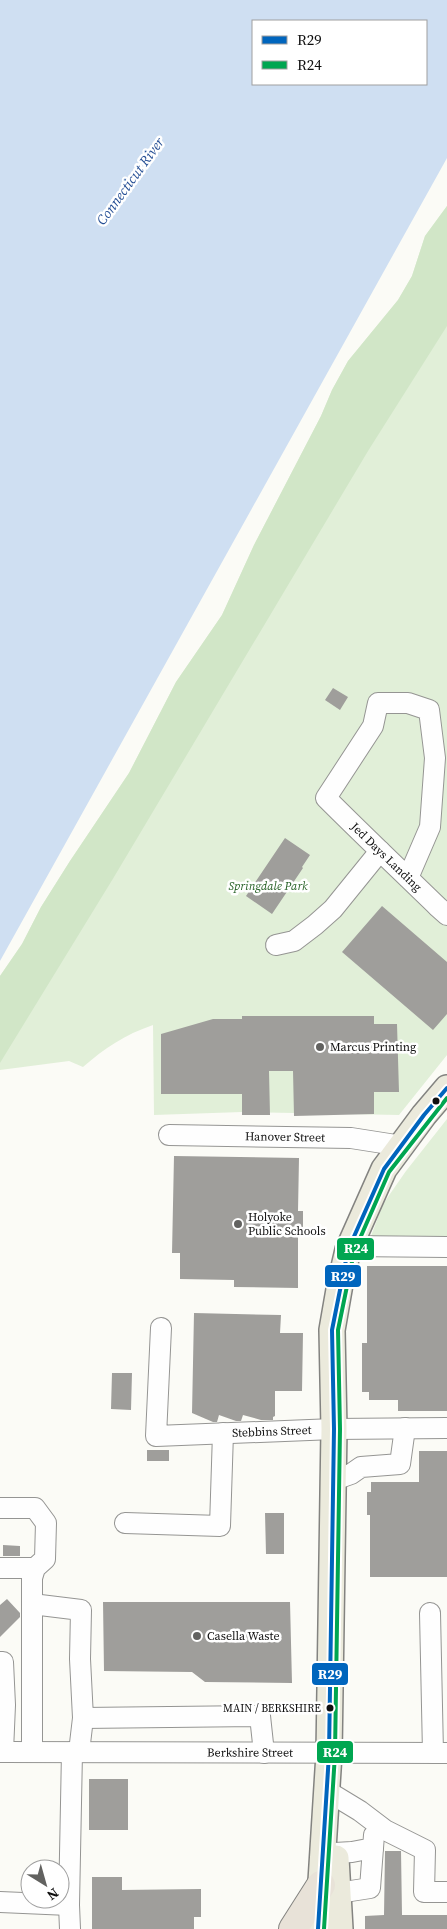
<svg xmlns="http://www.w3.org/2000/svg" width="447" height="1929" viewBox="0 0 447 1929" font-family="'Source Serif 4',serif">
<rect width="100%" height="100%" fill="#fbfbf6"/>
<!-- green -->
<path fill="#e1efd8" d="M447 206V1055L399 1115 242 1112 154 1115 153 1025C124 1035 105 1048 83 1067L69 1061 0 1070V976L22 944 41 907 70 861 129 773 176 682 222 615 254 545 321 416 332 390 348 361 398 300 412 276 425 236Z
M447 1119V1237L371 1236 383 1204 406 1171Z"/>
<!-- forest -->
<path fill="#d1e6c7" d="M447 206V326L368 451 114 877 0 1063V976L22 944 41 907 70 861 129 773 176 682 222 615 254 545 321 416 332 390 348 361 398 300 412 276 425 236Z"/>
<!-- water -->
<path fill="#cfdff2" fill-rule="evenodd" d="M0 0H447V158L0 961ZM253 21H426V84H253Z"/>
<!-- building -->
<path fill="#9f9e9b" d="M333 688 348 697 340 710 325 700Z
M285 838 310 855 302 867 303 868 272 914 246 896Z
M382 906 447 962V1014L433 1030 342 952Z
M242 1016H374V1024H397L399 1092H374V1114L294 1116 293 1071H269L270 1115H242V1094H161V1034L213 1019H242Z
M174 1156 299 1158 298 1211H303V1237H298V1288L234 1287V1280L180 1279V1253H172Z
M367 1266H447V1411H398V1400H369V1392H362V1343H367Z
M194 1313 281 1315 280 1333H303L302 1391H275V1416L273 1417V1420H261L243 1415 241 1421H236L219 1415 217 1422H213L192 1413Z
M112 1373H132L131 1410 111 1409Z
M147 1450H169V1461H147Z
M419 1451H447V1577H370V1515H367V1492H371V1482H419Z
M265 1513H284V1554H266Z
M3 1545 20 1546V1556H3Z
M7 1599 20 1613V1617L0 1637V1605Z
M103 1602H290L292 1683 205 1682 192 1672 104 1671Z
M89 1779H128V1830H89Z
M385 1851H401L402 1915H447V1929H365V1916L384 1915Z
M92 1877H122V1890L201 1889V1917H194V1929H92Z"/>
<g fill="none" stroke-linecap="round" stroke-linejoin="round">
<!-- minor casing -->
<g stroke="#959593" stroke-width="22">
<g id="minor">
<path id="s1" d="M408 878 430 827 435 758 429 710 408 703H378L373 726 326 798C363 835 401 871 438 907L447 915"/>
<path d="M276 945 294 941 315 925 333 909 380 851"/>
<path id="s2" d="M169 1135 351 1138 402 1146"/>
<path d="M349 1246 447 1247"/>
<path id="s3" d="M161 1328 156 1436 334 1429 447 1428"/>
<path d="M334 1480 351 1474 361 1467 400 1464 405 1428"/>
<path d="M0 1508H35L46 1523 45 1559 35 1568 32 1578V1751"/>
<path d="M125 1523 220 1526 223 1433"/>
<path d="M0 1568H35"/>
<path d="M32 1604 81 1610 80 1659 83 1718 260 1716 264 1753"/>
<path d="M430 1613 433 1753"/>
<path d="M0 1662H3L5 1705 3 1751"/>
<path id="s4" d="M0 1752 447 1753"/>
<path d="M79 1752 83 1718"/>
<path d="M332 1794 360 1811 385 1830 425 1850 424 1892H447"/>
<path d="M335 1853 352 1852 373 1848 374 1835"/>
<path d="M338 1893 370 1888 373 1848"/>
<path d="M0 1902 69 1905"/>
<path d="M70 1929 69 1905 72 1752"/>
</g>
</g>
<!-- major casing -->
<g stroke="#838380" stroke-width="28">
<path id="major" d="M336 1858 340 1929
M318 1929 329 1754 334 1429 332 1330 340 1284 348 1250 384 1169 424 1115 447 1088"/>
</g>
<!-- highway casing -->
<g stroke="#838380" stroke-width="30">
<path id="highway" d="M293 1929 321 1885"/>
</g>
<!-- minor -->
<use href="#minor" stroke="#fefefe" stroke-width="20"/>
<!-- major -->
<use href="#major" stroke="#ebeadc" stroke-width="25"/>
<!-- highway -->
<use href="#highway" stroke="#e8e2d8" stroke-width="28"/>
<!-- bus-1 casing -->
<g stroke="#fff" stroke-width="8">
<path id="bus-1" d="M318 1929 329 1754 334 1429 332 1330 348 1250 384 1169 424 1115 447 1088"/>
</g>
<!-- bus-2 casing -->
<g stroke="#fff" stroke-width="8">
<path id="bus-2" d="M324 1929 335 1754 340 1429 338 1330 354 1252 389 1172 447 1098"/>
</g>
<!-- bus-1 -->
<use href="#bus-1" stroke="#0065bd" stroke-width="4"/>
<!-- bus-2 -->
<use href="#bus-2" stroke="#00a651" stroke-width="4"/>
</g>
<!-- markers -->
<g fill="#626260" stroke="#fff" stroke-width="2">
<circle cx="320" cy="1047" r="5"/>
<circle cx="238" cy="1224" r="5"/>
<circle cx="197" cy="1636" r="5"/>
</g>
<g fill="#0f0f0f" stroke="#fff" stroke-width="2">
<circle cx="436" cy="1101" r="4.5"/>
<circle cx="330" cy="1708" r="4.5"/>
</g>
<g text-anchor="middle" stroke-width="5" stroke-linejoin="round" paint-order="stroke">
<!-- bus labels -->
<g font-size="11" fill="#0f0f0f" stroke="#fff" text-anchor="end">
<text x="321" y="1712">MAIN / BERKSHIRE</text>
</g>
<!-- street labels -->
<g font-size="12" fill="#0f0f0f" stroke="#fff">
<text dy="4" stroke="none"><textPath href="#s1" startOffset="419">Jed Days Landing</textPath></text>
<text dy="4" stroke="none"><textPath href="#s2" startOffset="116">Hanover Street</textPath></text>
<text dy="4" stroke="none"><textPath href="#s3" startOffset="224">Stebbins Street</textPath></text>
<text dy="4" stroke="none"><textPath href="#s4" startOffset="250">Berkshire Street</textPath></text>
</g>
<!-- park labels -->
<g font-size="12" font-style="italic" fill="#276126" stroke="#fff">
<text x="268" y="890">Springdale Park</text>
</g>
<!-- poi labels -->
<g font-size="12" fill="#0f0f0f" stroke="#fff" text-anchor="start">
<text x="330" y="1051">Marcus Printing</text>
<text x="248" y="1221">Holyoke<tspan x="248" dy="14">Public Schools</tspan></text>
<text x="207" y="1640">Casella Waste</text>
</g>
<!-- water labels -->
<g font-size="14" font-style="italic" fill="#254f95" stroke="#fff">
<text transform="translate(130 181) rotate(-54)" y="5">Connecticut River</text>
</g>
</g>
<g stroke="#fff" stroke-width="2">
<rect x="336" y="1237" width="39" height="24" rx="5" fill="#00a651"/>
<rect x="324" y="1264" width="38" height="24" rx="5" fill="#0065bd"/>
<rect x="311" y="1662" width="38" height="24" rx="5" fill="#0065bd"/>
<rect x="316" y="1740" width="38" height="24" rx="5" fill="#00a651"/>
</g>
<g font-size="14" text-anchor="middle" font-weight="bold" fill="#fff">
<text x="356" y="1253">R24</text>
<text x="343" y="1281">R29</text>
<text x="330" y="1679">R29</text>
<text x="335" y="1757">R24</text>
</g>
<!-- legend -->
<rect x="252" y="20" width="175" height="65" fill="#ffffff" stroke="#9f9f9f"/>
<rect x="262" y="36" width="25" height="8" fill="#0065bd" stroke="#9f9f9f"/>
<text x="297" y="45" font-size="15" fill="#0f0f0f">R29</text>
<rect x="262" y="61" width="25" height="8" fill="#00a651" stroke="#9f9f9f"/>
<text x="297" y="70" font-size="15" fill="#0f0f0f">R24</text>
<!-- north arrow -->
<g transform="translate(45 1884) rotate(143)"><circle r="24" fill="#ffffff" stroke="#9f9f9f"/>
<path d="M0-4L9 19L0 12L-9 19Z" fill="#626260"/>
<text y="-8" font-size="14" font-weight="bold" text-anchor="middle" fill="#0f0f0f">N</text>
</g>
</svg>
